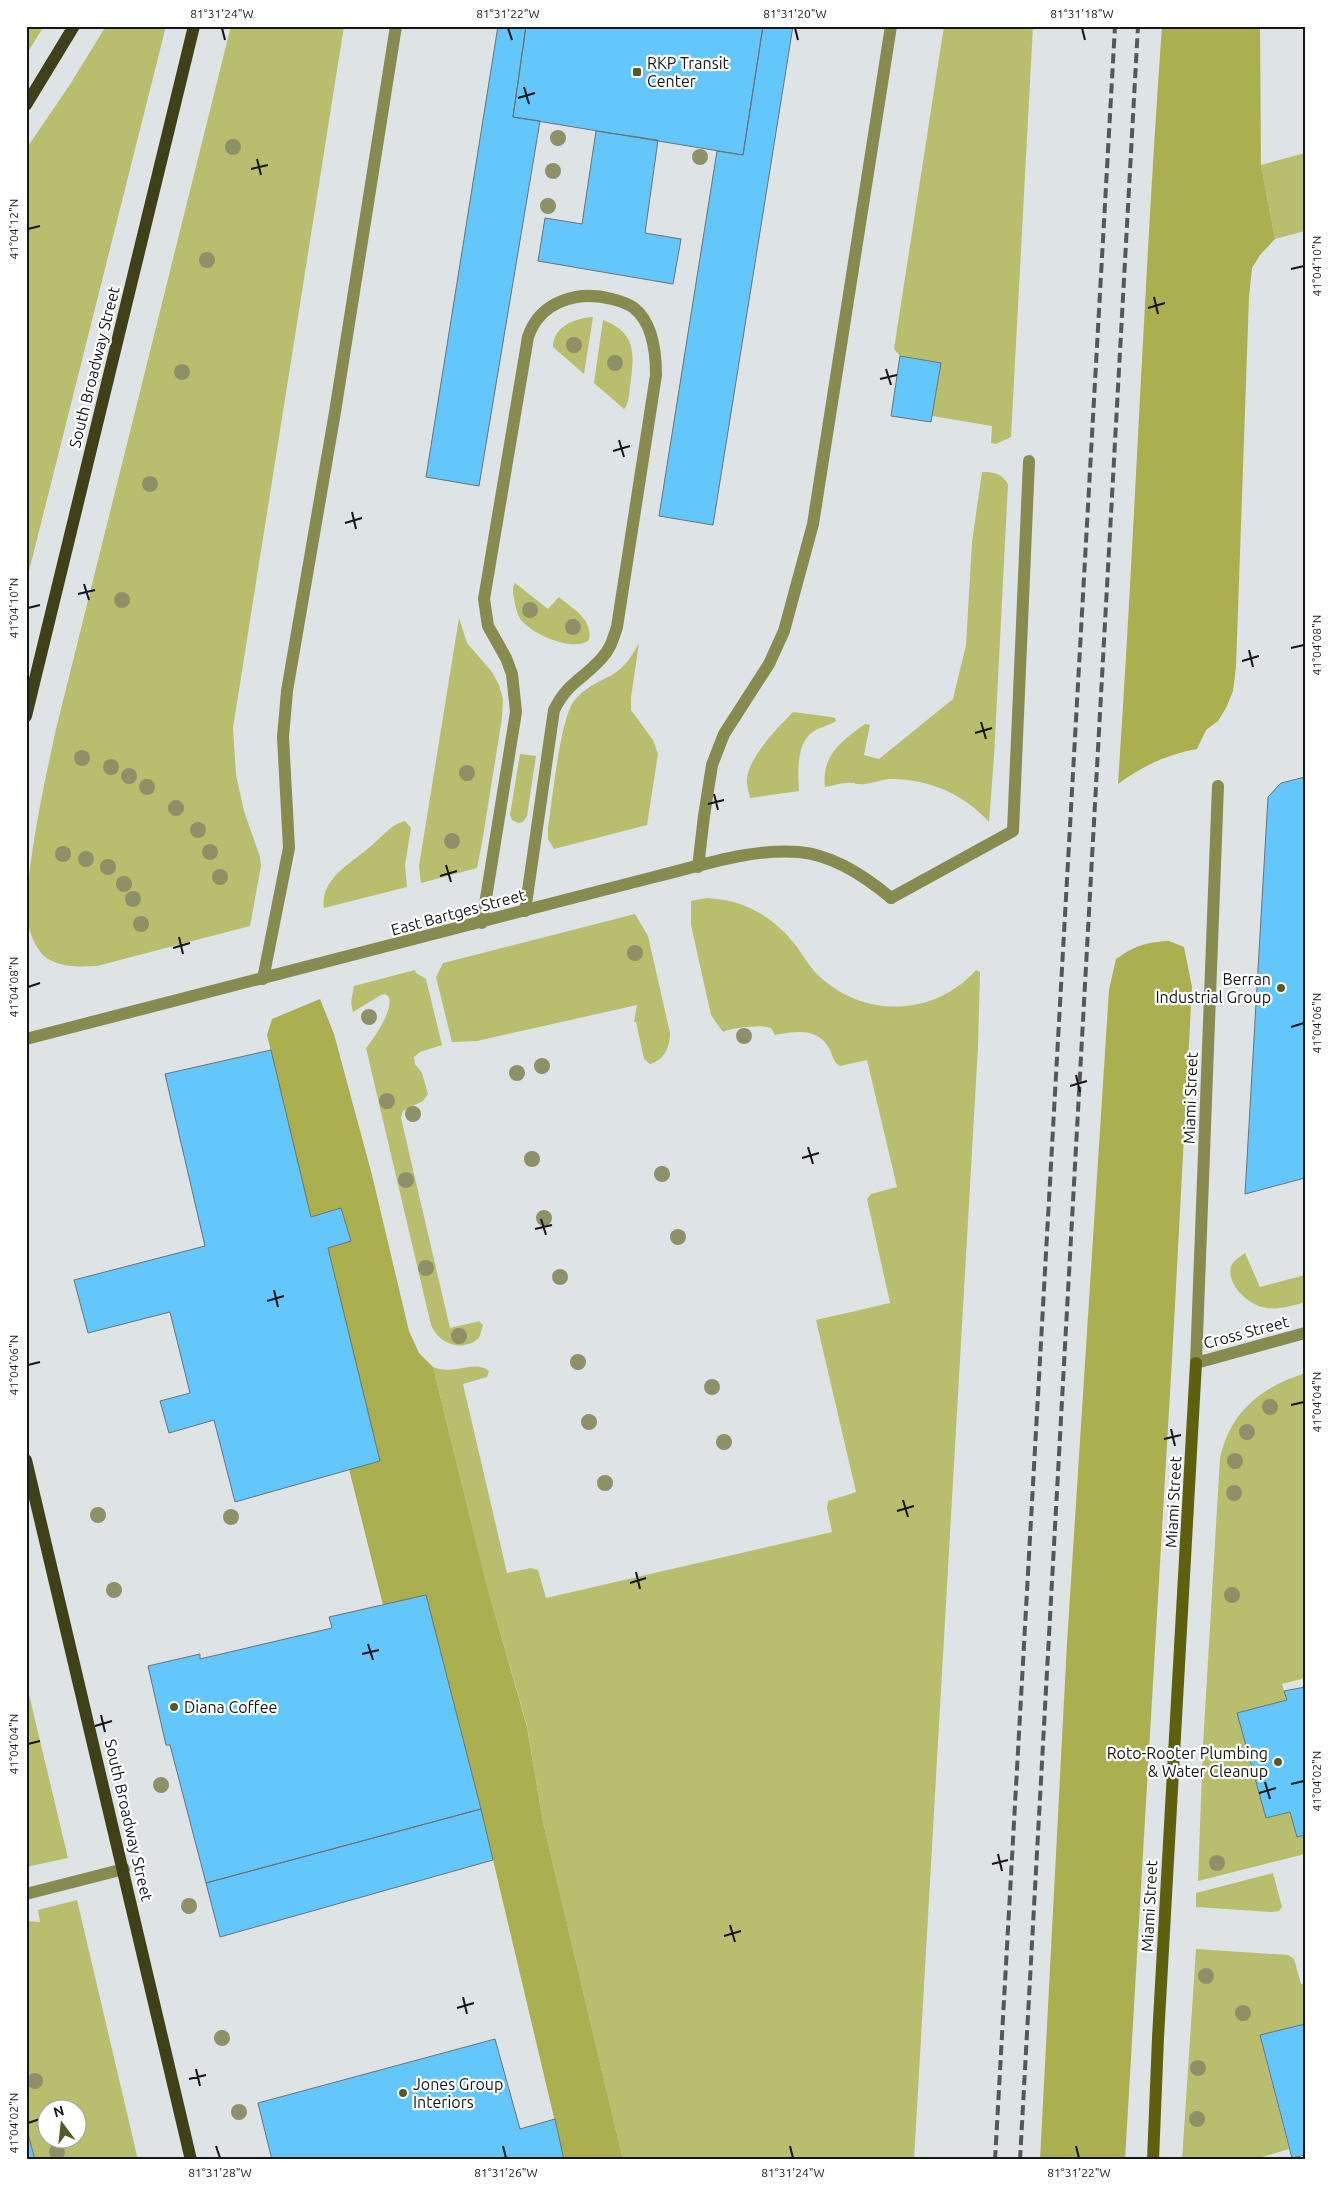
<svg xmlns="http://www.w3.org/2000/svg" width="1331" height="2186" viewBox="0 0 1331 2186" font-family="Ubuntu,sans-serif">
<rect width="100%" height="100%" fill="#dee3e6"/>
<!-- green -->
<path fill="#b9be6e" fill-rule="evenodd" d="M26 26H44L26 55Z
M106 26H166L26 583V149L69 86Z
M231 26H344L233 728 236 775 244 811 260 857 261 866 250 926 97 966C80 967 57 968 43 955 34 945 28 930 27 917 25 901 28 884 30 868 36 821 46 775 56 729Z
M944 26H1033L1011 437 996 444 991 443 992 426 932 416 941 363 900 356 894 349Z
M1305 153V231L1275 239 1261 165Z
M593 317 584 374 553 347C553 326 576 318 593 317Z
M603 320C638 333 634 356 630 387 629 394 629 404 624 409L594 383Z
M982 472C995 472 1002 474 1008 484L994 757 989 822C964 794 927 778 889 779 879 780 868 785 859 784 853 784 857 783 852 783 843 782 833 786 825 787 821 755 842 741 865 724L870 725 864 755 879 759 953 699 966 645 972 542Z
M515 583 548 609 559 597C574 610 593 619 589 640 574 653 532 634 521 620 517 614 515 605 514 598 513 592 512 588 515 583Z
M459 618 467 643 492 672 499 685 503 699 502 718 482 843 477 868 421 883 419 866Z
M639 643 631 697V710L653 740 658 754 647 825 554 849 548 839V829C552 803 560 719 574 701 584 688 598 682 612 675 625 667 632 656 639 643Z
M793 712 831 717 835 718 836 721C830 725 821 727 814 731 796 742 798 772 799 791L750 798C749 791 746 785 747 778 750 756 778 727 793 712Z
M520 754 536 756 527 816 523 822 518 823 512 820 510 815Z
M405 821 411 828 405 865 407 887 324 908C319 879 353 862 371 846 382 837 390 825 405 821Z
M707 898C745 900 774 917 797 947 804 957 811 969 820 977 866 1019 935 1016 976 970L980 972 978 1047 914 2160H623L543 1822 527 1726 487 1586 433 1367C455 1376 474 1359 489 1371L487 1377 463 1384 507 1573 531 1568 538 1570 546 1598 832 1532 827 1508 828 1501 856 1492 816 1320 890 1303 867 1199 871 1194 897 1187 867 1060 840 1066C833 1062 833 1056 830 1050 819 1027 795 1031 775 1035L771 1028C763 1024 732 1028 723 1032L711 1015 691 925V901Z
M635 914 648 936 670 1033C670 1046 665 1060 650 1064L644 1059 636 1022H634L637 1005 477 1041 452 1042 436 977 443 963Z
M415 970 416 973 426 979 442 1045 420 1052 414 1057 415 1064 422 1073 428 1094 423 1101 403 1111 401 1118 450 1328 476 1322 479 1321 483 1325 479 1338C462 1353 439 1344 431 1325L366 1048C375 1037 393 1011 389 997L385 994 381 995 353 1012 351 1003 354 986Z
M1245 1253 1260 1287 1305 1275V1302C1291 1306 1277 1311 1262 1307 1247 1303 1226 1284 1231 1266 1233 1261 1241 1256 1245 1253Z
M1305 1373V1678L1282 1684 1287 1700 1238 1713 1266 1818 1290 1812 1297 1837 1305 1835V1854L1198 1881 1203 1745 1220 1458C1231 1411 1260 1388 1305 1373Z
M26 1682 68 1858 26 1867Z
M1273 1873 1282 1907 1279 1911 1271 1912 1196 1907V1893Z
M77 1900 138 2160H35L26 2126V1921L40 1922 38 1910ZM48 2108H78V2138H48Z
M1196 1949 1288 1955 1294 1959 1301 1984H1305V2024L1260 2036 1289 2149 1252 2160H1182Z"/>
<!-- forest -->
<path fill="#abaf50" d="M1162 26H1260L1261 165 1275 239 1260 255 1252 268 1249 297 1236 667 1233 691 1226 708 1218 721 1206 730 1197 749C1168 754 1142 766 1118 784 1135 531 1144 279 1162 26Z
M1169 941 1184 947 1192 987 1173 1342 1125 2160H1040L1067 1643 1109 990 1116 959C1135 946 1146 942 1169 941Z
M320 999 334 1034 372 1175 409 1331 419 1353 433 1367 487 1586 527 1727 543 1822 623 2160H564L481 1809 426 1595 383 1605 349 1469 328 1248 351 1241 341 1209 311 1217 267 1035 272 1019Z"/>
<!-- building -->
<path fill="#64c7fb" stroke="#6c7174" d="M498 26H526L513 117 540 121 479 486 426 477Z
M526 26H763L743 155 513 117Z
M763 26H793L713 525 659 516 717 151 743 155Z
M596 131 658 140 645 233 681 239 673 284 538 261 545 218 582 224Z
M900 356 941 363 931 422 891 416Z
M1305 777V1178L1245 1194 1268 797 1281 783Z
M271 1050 311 1217 341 1208 351 1241 328 1248 380 1461 235 1502 214 1420 169 1433 160 1401 190 1393 170 1312 88 1333 74 1280 205 1246 165 1074Z
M426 1595 481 1809 206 1883 170 1745H166L148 1666 200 1654V1659L332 1628 329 1617Z
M1305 1687V1835L1297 1837 1290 1812 1266 1818 1237 1713 1287 1700 1284 1691Z
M481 1809 493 1860 220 1937 206 1883Z
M1305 2024V2155L1292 2158 1260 2035Z
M495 2039 520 2129 555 2119 564 2160H272L258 2103Z
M26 2126 35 2160H26Z"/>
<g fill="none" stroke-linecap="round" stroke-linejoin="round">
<!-- lane -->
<path stroke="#888b50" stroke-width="12" d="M698 867 704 816 712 765 724 734 769 664 784 631 813 524 891 26
M891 898 1013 831 1029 461
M482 923 516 712 512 674 506 658 488 626 484 599 528 337C540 301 578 290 612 299 620 301 627 303 634 308 653 323 656 352 656 375L617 627C613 639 610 650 601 659 582 680 568 682 554 710L525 911
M263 979 289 848 283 737 287 691 335 412 396 26
M26 1894 124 1869"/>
<!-- street -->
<path stroke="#888b50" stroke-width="12" d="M1218 786 1196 1363 1305 1333
M26 1039 654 877C700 866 751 848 799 852 833 855 865 876 891 898"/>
<!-- secondary -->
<path stroke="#5e600f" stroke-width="12" d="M1153 2160 1158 2038 1196 1363"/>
<!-- primary -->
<path stroke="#3f4017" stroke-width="12" d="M26 105 74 26
M26 716 194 26
M26 1460 191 2160"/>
<!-- rail -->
<path stroke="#55585a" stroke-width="4" stroke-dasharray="10 5" stroke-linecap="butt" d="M995 2160 1115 26
M1020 2160 1138 26"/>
</g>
<!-- trees -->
<g fill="#8e9068">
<circle cx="558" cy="138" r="8"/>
<circle cx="233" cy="147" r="8"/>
<circle cx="700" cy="157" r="8"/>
<circle cx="553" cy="171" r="8"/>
<circle cx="548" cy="206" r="8"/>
<circle cx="207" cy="260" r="8"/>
<circle cx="574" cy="345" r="8"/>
<circle cx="615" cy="363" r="8"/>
<circle cx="182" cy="372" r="8"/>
<circle cx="150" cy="484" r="8"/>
<circle cx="122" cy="600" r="8"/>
<circle cx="530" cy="610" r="8"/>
<circle cx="573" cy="627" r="8"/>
<circle cx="82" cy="758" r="8"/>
<circle cx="111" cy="767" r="8"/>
<circle cx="467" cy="773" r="8"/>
<circle cx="129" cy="776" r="8"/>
<circle cx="147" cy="787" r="8"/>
<circle cx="176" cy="808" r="8"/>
<circle cx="198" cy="830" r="8"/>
<circle cx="452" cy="841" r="8"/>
<circle cx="210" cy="852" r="8"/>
<circle cx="63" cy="854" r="8"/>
<circle cx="86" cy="859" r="8"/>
<circle cx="108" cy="867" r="8"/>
<circle cx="220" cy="877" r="8"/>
<circle cx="124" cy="884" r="8"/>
<circle cx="133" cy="899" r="8"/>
<circle cx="141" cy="924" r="8"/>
<circle cx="635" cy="953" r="8"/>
<circle cx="369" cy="1017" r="8"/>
<circle cx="744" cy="1036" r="8"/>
<circle cx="542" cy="1066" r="8"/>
<circle cx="517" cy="1073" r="8"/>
<circle cx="387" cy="1101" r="8"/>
<circle cx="413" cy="1114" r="8"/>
<circle cx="532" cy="1159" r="8"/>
<circle cx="662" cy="1174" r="8"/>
<circle cx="406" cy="1180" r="8"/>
<circle cx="544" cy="1218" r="8"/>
<circle cx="678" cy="1237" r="8"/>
<circle cx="426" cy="1268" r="8"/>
<circle cx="560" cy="1277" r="8"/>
<circle cx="459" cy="1336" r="8"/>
<circle cx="578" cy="1362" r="8"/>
<circle cx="712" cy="1387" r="8"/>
<circle cx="1270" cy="1407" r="8"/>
<circle cx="589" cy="1422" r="8"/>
<circle cx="1247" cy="1432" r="8"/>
<circle cx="724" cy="1442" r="8"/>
<circle cx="1235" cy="1461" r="8"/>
<circle cx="605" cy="1483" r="8"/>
<circle cx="1234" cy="1493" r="8"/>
<circle cx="98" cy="1515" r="8"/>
<circle cx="231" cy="1517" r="8"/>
<circle cx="114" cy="1590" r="8"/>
<circle cx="1232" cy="1595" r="8"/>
<circle cx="161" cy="1785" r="8"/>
<circle cx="1217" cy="1863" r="8"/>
<circle cx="189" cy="1906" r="8"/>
<circle cx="1206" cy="1976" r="8"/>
<circle cx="1243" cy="2013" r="8"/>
<circle cx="222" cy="2038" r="8"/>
<circle cx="1198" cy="2068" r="8"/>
<circle cx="35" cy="2081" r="8"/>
<circle cx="239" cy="2112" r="8"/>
<circle cx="1197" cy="2119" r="8"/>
<circle cx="57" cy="2152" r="8"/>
</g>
<!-- ticks -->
<path fill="none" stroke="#141617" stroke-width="2" d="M222 28 225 40M508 28 512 40M795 28 798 40M1082 28 1085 40M524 87 529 104M518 98 535 93M257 159 261 175M251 169 268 165M28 229 40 226M1291 269 1304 266M1154 297 1158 314M1148 308 1165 303M886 369 891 385M880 379 897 375M619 440 624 457M613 451 630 446M352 512 356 529M345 523 362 518M84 584 89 600M78 594 95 590M28 608 40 605M1291 648 1304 645M1249 650 1253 667M1242 661 1259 656M981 722 986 739M975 733 992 728M714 794 718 810M708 804 724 800M446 865 451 882M440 876 457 871M179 937 183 954M173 948 190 943M28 987 40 983M1291 1027 1304 1023M1076 1075 1080 1092M1070 1086 1087 1081M808 1147 813 1164M802 1158 819 1153M541 1219 546 1235M535 1229 552 1225M274 1290 278 1307M267 1301 284 1296M28 1365 40 1362M1291 1405 1304 1402M1171 1429 1175 1446M1164 1439 1181 1435M903 1500 908 1517M897 1511 914 1506M636 1572 640 1589M630 1583 646 1578M368 1644 373 1660M362 1654 379 1650M101 1715 105 1732M95 1726 112 1721M28 1744 40 1741M1265 1782 1270 1799M1291 1784 1304 1781M1259 1793 1276 1788M998 1854 1002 1871M992 1864 1008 1860M730 1925 735 1942M724 1936 741 1931M463 1997 467 2014M457 2008 474 2003M196 2069 200 2086M189 2079 206 2075M28 2123 40 2119M216 2146 220 2158M503 2146 506 2158M790 2146 793 2158M1076 2146 1079 2158"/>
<!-- markers -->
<g fill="#575926" stroke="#fff" stroke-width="2">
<rect x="632" y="67" width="10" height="10" rx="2.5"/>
<circle cx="1281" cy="988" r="5"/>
<circle cx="174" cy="1707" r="5"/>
<circle cx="1278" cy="1762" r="5"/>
<circle cx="403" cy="2093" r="5"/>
</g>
<g text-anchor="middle" stroke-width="4.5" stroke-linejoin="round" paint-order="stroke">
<!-- poi labels -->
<g font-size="16" fill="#141617" stroke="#fff" text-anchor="start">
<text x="647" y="69">RKP Transit<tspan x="647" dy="18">Center</tspan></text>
<text x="1271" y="985" text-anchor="end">Berran<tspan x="1271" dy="18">Industrial Group</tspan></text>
<text x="184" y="1713">Diana Coffee</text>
<text x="1268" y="1759" text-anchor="end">Roto-Rooter Plumbing<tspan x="1268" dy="18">&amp; Water Cleanup</tspan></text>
<text x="413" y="2090">Jones Group<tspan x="413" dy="18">Interiors</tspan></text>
</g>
<!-- street labels -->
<g font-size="16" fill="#141617" stroke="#fff">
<text transform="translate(94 367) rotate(-76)" y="6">South Broadway Street</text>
<text transform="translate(458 912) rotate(-15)" y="6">East Bartges Street</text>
<text transform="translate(1190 1098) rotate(-88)" y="6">Miami Street</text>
<text transform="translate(1246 1332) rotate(-15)" y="6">Cross Street</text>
<text transform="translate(1173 1502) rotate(-87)" y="6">Miami Street</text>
<text transform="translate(129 1820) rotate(77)" y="6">South Broadway Street</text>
<text transform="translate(1149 1906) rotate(-87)" y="6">Miami Street</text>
</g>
</g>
<!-- border -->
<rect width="1331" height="2186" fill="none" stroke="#ffffff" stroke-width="55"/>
<!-- north arrow -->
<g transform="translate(62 2124) rotate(345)"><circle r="24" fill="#ffffff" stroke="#a1a2a2"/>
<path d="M0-4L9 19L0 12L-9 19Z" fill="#575926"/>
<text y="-8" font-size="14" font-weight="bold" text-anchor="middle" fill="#141617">N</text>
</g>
<rect x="28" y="28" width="1276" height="2130" fill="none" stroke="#141617" stroke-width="2"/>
<g font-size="12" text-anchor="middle" fill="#141617">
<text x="222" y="18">81°31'24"W</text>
<text x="508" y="18">81°31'22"W</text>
<text x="795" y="18">81°31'20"W</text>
<text x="1082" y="18">81°31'18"W</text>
<text transform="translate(14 229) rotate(-90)" y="4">41°04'12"N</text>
<text transform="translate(1317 266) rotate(-90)" y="4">41°04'10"N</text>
<text transform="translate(14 608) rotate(-90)" y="4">41°04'10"N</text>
<text transform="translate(1317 645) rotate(-90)" y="4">41°04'08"N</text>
<text transform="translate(14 987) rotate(-90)" y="4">41°04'08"N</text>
<text transform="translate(1317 1023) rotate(-90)" y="4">41°04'06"N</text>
<text transform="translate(14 1365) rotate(-90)" y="4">41°04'06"N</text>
<text transform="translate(1317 1402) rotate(-90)" y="4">41°04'04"N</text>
<text transform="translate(14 1744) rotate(-90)" y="4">41°04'04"N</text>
<text transform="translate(1317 1781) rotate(-90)" y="4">41°04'02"N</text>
<text transform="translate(14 2123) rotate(-90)" y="4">41°04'02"N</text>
<text x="220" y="2177">81°31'28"W</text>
<text x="506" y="2177">81°31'26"W</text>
<text x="793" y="2177">81°31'24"W</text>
<text x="1079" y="2177">81°31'22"W</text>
</g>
</svg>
